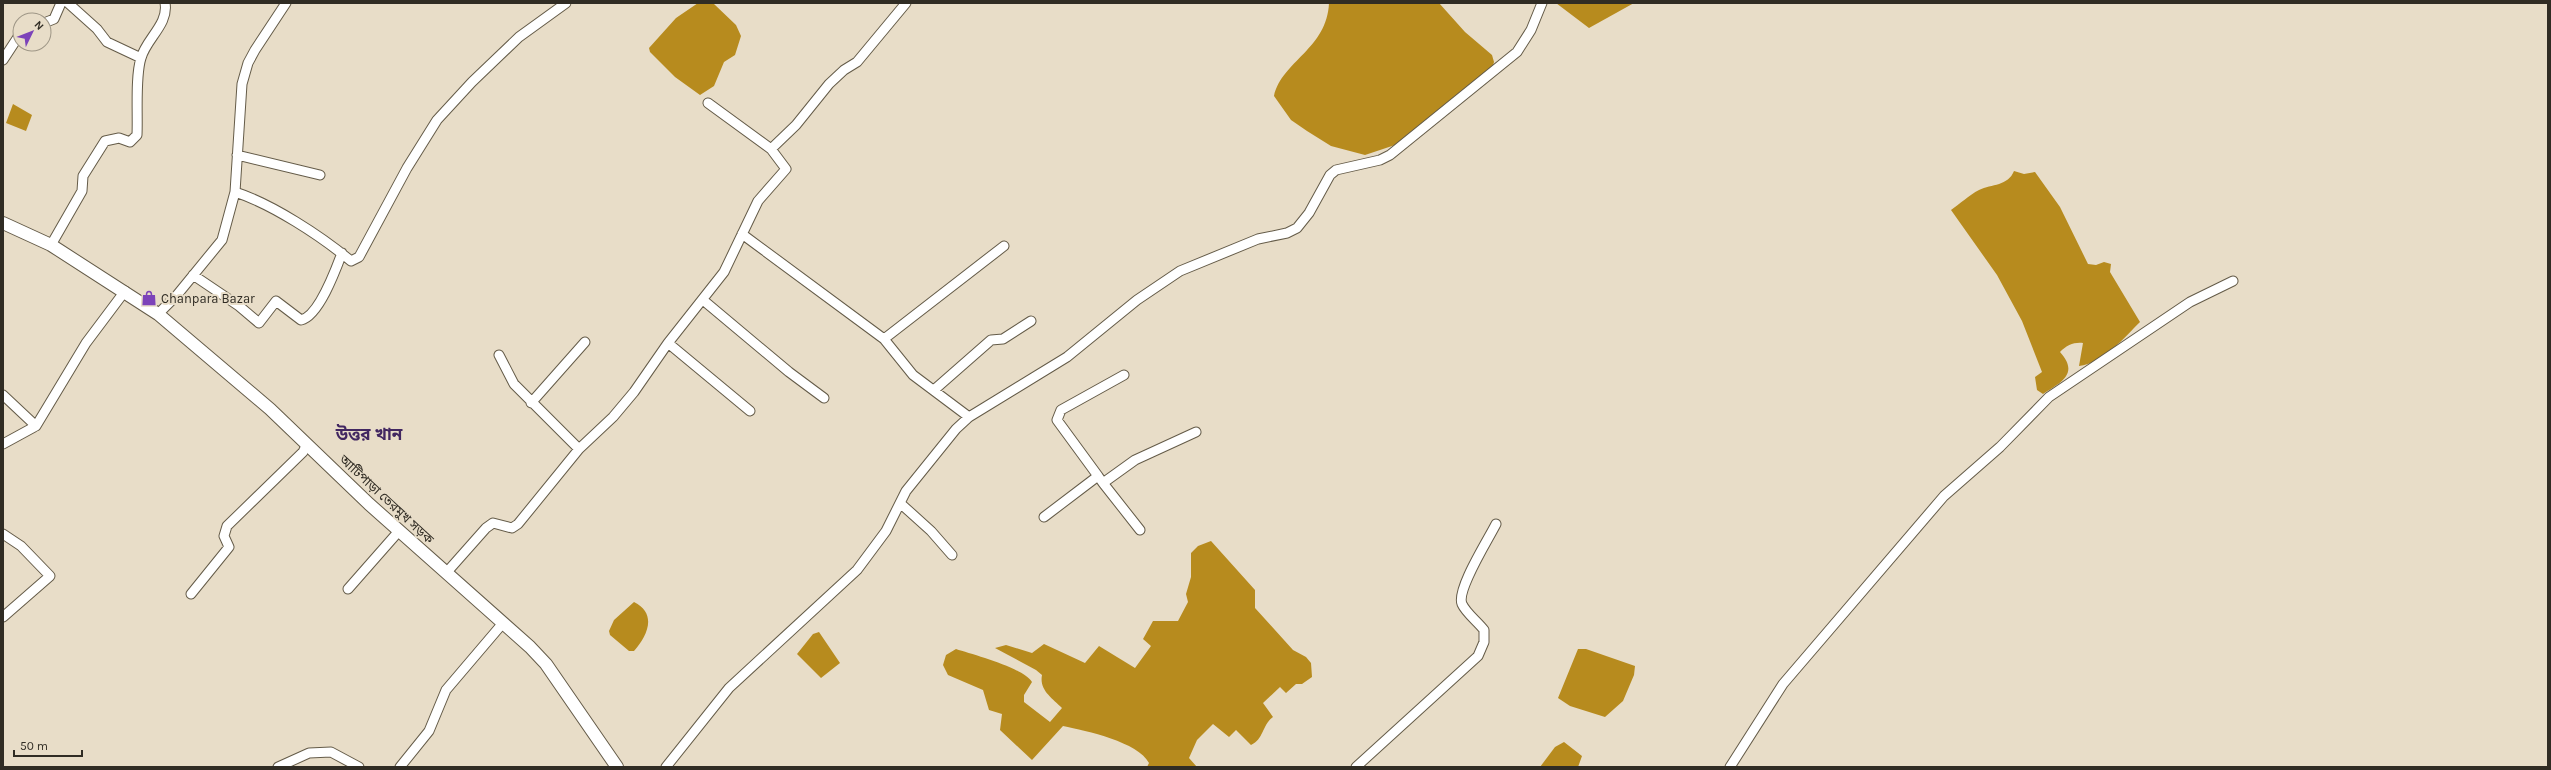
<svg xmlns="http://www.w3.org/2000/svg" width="2551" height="770" viewBox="0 0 2551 770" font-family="Karla,'Noto Sans Bengali',sans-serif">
<rect width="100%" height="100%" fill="#e8ddc8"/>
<!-- water -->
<path fill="#b78b1e" d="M698 3 714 4 736 25 741 36 735 55 724 62 714 86 700 95 675 77 650 52 649 48 676 18Z
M1329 3H1439L1465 32 1492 55 1494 62 1492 69 1401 143 1365 155 1331 146 1307 131 1291 120 1274 96C1282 61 1327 49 1329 3Z
M1556 3H1634L1589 28Z
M13 104 32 115 26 131 6 123Z
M2014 171 2024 174 2035 172 2060 207 2088 264 2096 265 2104 262 2111 264 2110 272 2140 322C2124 338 2103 363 2079 366L2083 343C2074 342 2067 345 2060 352 2080 374 2060 383 2043 394L2037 390 2035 377 2042 372 2022 321 1997 275 1951 210C1960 204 1969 195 1979 190 1992 184 2008 186 2014 171Z
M1211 541 1255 590V608L1293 650 1306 657 1311 663 1312 677 1302 684H1296L1286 693 1280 687 1263 703 1273 717C1262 725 1264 739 1251 745L1236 730 1229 737 1213 724 1197 740 1189 758 1197 767H1147L1149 763C1138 742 1087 731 1063 726L1032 760 1000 730 1002 714 989 710 983 690 948 675 943 665 946 655 956 649C974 655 1022 667 1032 682L1024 695V702L1050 722 1062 708C1052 698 1039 690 1042 675L1036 670 995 648 1006 645 1032 653 1044 644 1085 663 1099 646 1135 668 1151 646 1143 639 1153 621H1178L1188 602 1186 594 1191 577V553L1198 546Z
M634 602C658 614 647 636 634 651H629L610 635 609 631 614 620Z
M819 632 840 663 821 678 797 654 813 634Z
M1578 649H1586L1635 666 1634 675 1623 701 1605 717 1570 706 1558 698Z
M1564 742 1582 756 1578 767H1540L1555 747Z"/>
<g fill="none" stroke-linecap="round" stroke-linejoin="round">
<!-- minor casing -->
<g stroke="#645b48" stroke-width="11">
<path id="minor" d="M68 3 97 29 107 42 141 58
M44 23 54 19 61 3
M3 60 20 34
M708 103 771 149
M237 155 320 175
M235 192C272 204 321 236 351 261L359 257 407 168 437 120 472 82 519 37 566 3
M742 234 884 339 913 375 969 417
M51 245 82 191 83 176 105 141 119 138 130 142 137 135C138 114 135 77 141 58 146 39 169 24 165 3
M193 275 239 306 259 323 276 301 301 320C319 316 336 269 342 253
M703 300 789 372 824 398
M158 314 177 295 222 240 235 192 242 84 248 63 255 50 286 3
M884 339 1004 246
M668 343 750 411
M499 355 514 384 579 449
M934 390 991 340 1003 339 1031 321
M3 395 36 426
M531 403 585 342
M3 444 36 426 86 343 125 291
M1098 476 1103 483 1135 460 1196 432
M1103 483 1140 530
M900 503 931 531 952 555
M1044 517 1098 476 1057 420 1061 410 1124 375
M3 534 21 546 50 576 3 617
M447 572 486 528 493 523 512 528 518 524 579 449 613 417 634 392 668 343 724 272 758 201 786 169 771 149 796 125 829 84 844 70 857 62 906 3
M348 589 399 531
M191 594 229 547 224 536 227 526 303 452 307 444
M278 767 309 753 331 752 359 767
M400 767 429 731 446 690 503 623
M666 767 729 688 857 570 886 531 906 491 956 429 969 417 1067 357 1137 300 1180 271 1258 239 1287 233 1297 228 1309 213 1330 175 1336 170 1380 160 1390 155 1517 52 1531 30 1542 3
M1356 767 1478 656 1484 642V630C1478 622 1466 613 1462 604 1456 590 1488 540 1496 524
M1730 767 1783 684 1944 496 2000 447 2049 397 2190 302 2233 281"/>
</g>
<!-- secondary casing -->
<g stroke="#645b48" stroke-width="14">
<path id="secondary" d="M3 223 51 245 158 314 270 409 369 504 530 647 546 664 617 767"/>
</g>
<!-- minor -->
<use href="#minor" stroke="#fff" stroke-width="9"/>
<!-- secondary -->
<use href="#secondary" stroke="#fff" stroke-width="12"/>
</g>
<!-- icons -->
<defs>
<g id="shop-bare" transform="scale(1.2)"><path d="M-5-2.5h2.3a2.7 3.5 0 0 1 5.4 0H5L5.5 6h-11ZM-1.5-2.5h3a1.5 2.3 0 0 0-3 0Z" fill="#7c43b9" stroke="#e8ddc8" stroke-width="2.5" paint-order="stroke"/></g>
</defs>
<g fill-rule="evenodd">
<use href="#shop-bare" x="149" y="298"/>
</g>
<g text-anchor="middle" stroke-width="4" stroke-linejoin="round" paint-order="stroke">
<!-- poi labels -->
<g font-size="13" fill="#302c24" stroke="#e8ddc8" text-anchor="start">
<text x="161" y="303">Chanpara Bazar</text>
</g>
<!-- street labels -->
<g font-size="13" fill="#302c24" stroke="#e8ddc8">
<text transform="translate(387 499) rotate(43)" y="5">আটিপাড়া তেরমুখ সড়ক</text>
</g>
<!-- district labels -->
<g font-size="17" font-weight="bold" fill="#422761" stroke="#e8ddc8">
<text x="369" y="440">উত্তর খান</text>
</g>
</g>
<!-- border -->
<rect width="2551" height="770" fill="none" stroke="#302c24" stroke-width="8"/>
<!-- north arrow -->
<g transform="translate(32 32) rotate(47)"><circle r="19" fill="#e8ddc8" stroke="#9e9686"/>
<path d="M0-3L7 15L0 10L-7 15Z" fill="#7c43b9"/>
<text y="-6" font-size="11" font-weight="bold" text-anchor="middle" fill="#302c24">N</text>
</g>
<!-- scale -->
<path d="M14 750v6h68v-6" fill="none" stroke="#302c24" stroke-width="2"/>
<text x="20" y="750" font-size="12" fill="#302c24" stroke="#e8ddc8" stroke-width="3" paint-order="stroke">50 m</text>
</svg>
